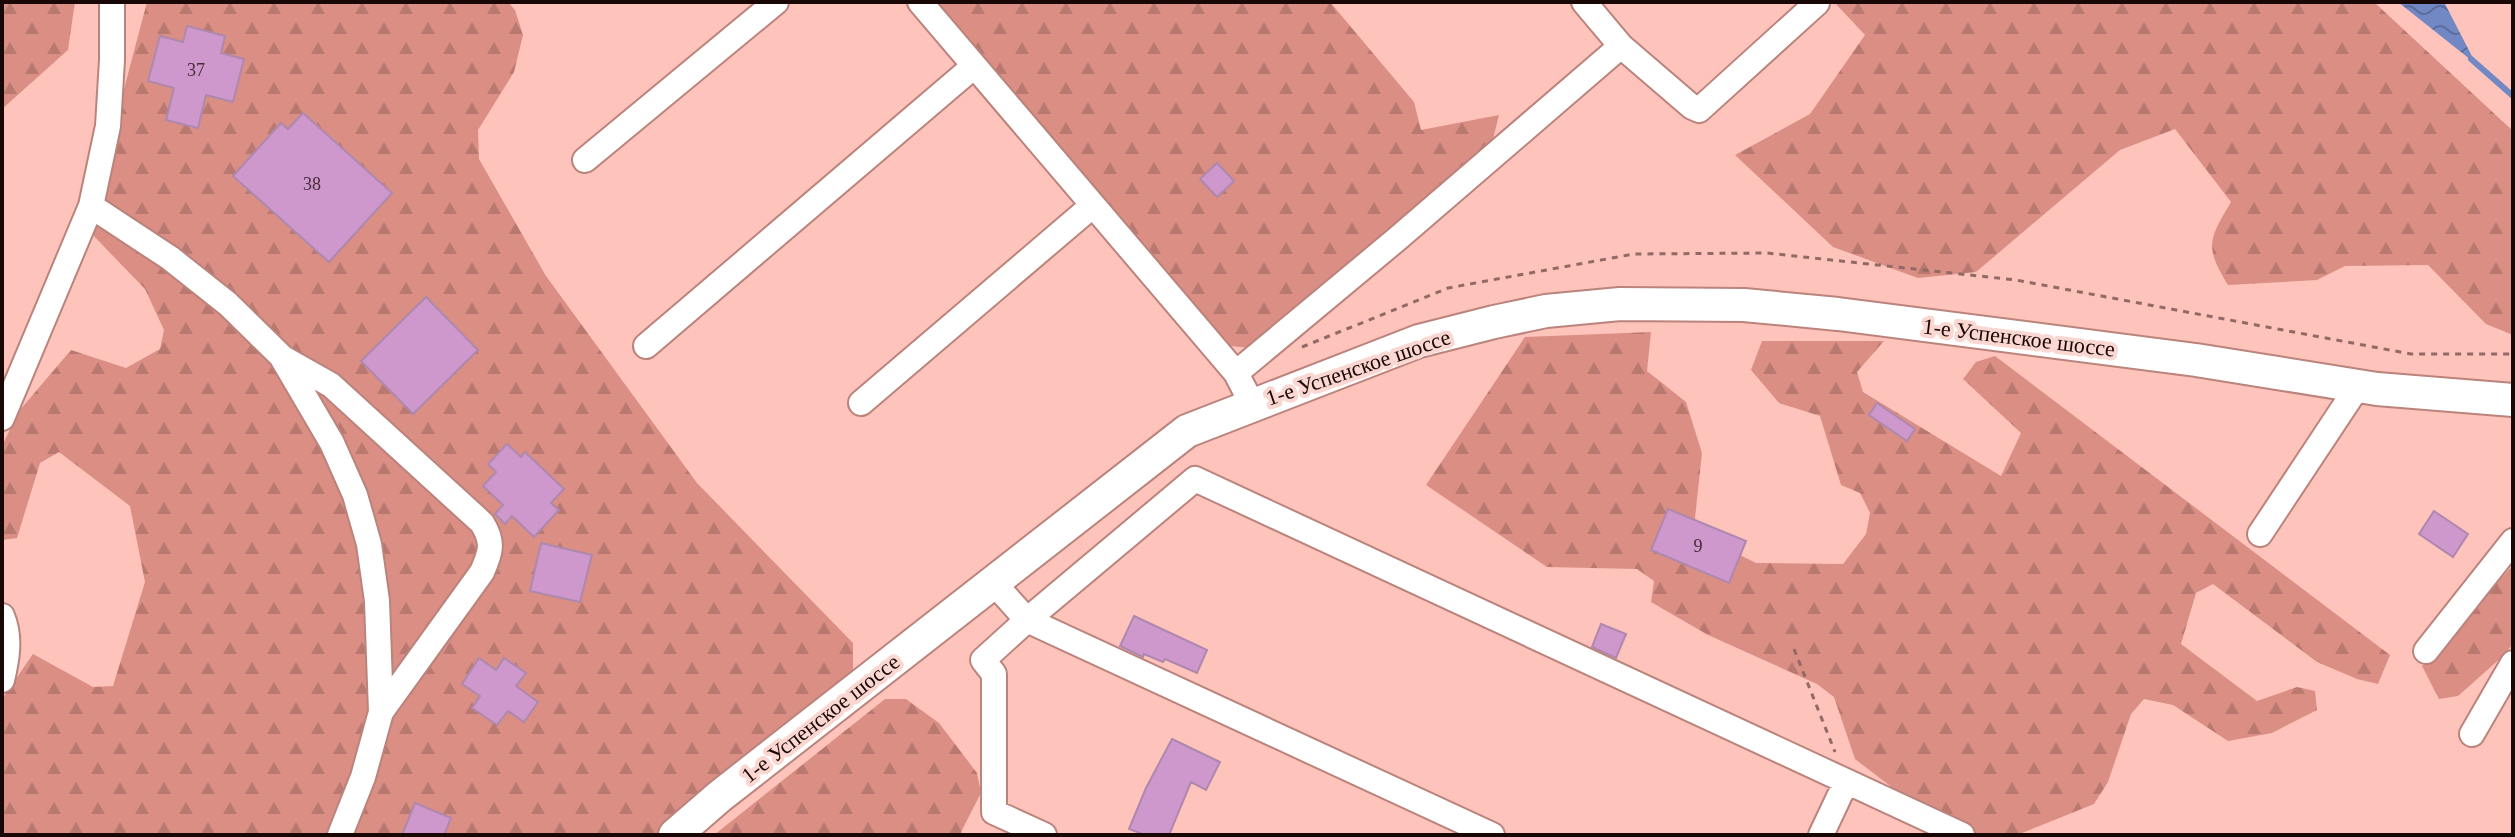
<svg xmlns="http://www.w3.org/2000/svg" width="2515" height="837" viewBox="0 0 2515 837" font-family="Georgia,serif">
<defs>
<pattern id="forest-firs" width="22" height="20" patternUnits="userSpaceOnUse" patternTransform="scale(2)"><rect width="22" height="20" fill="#da8e84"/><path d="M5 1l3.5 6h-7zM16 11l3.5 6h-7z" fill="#ba7970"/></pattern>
<pattern id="water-waves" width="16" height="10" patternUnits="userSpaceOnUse" patternTransform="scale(2)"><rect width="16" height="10" fill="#7188c4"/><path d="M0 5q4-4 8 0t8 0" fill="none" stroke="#5c6d9d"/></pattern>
</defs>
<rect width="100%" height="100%" fill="#fec3bb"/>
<!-- forest -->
<path fill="url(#forest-firs)" d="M2 2H75L68 50 2 109Z
M147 2H508L515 10 523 35 514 72 478 130 479 159 546 276 697 483 853 643V671L660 835H2V699L33 654 93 687 113 686 145 582 130 506 59 452 40 463 17 538 2 540V446L19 411 71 350 126 368 160 349 164 330 145 289 87 229Z
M922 2H1330L1414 102 1421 130 1499 115 1491 147 1262 349 1220 345Z
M1834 2H2374L2513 131V335L2486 324 2428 265 2345 266 2317 280 2228 285C2204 246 2209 239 2231 202L2175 129 2120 150 1976 272 1918 278 1833 247 1735 155 1810 114 1865 35Z
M1651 332 1647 371 1686 402 1702 453 1695 518 1702 536 1756 563 1843 564 1866 534 1870 513 1860 493 1841 485 1820 416 1779 403 1751 370 1762 341H1884L1857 372 1863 392 2001 476 2021 433 1963 379 1976 362 1995 356 2390 655 2378 684 2357 679 2317 662 2213 584 2196 593 2181 644 2257 701 2297 687 2315 691 2317 710 2272 733 2228 741 2173 705 2144 699 2131 714 2108 782 2094 804 2017 835H1954L1855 759 1834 697 1817 684 1708 635 1651 602 1654 581 1637 569 1547 567 1426 485 1525 337Z
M2513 565V644L2502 657 2458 696 2439 699 2422 666Z
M885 699H906L939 723 977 773 981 793 961 832 963 835H714Z"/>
<!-- water -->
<path fill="url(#water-waves)" d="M2398 2H2444L2476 64Z"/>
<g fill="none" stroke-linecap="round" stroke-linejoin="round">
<!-- stream -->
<path stroke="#7188c4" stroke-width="6" d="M2471 59 2513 96"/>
</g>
<!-- building -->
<path fill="#ce98cd" stroke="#ae88ad" stroke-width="2" d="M187 26 225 36 221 53 244 59 233 102 206 95 198 128 166 120 174 88 148 81 160 36 183 42Z
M303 113 392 193 329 262 233 176 281 123 288 129Z
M1217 163 1234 181 1217 197 1200 179Z
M426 297 478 350 413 414 361 361Z
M1877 403 1915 429 1907 441 1869 415Z
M507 444 521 457 525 452 564 489 551 503 559 510 534 537 512 516 505 524 495 514 503 505 483 486 496 472 488 464Z
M1668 509 1746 541 1729 583 1651 550Z
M2434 511 2468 534 2453 557 2419 534Z
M541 543 592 555 580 602 530 591Z
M1134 616 1207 650 1197 673 1165 659 1163 662 1144 654 1143 657 1120 646Z
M1601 624 1626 634 1616 658 1592 647Z
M479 658 496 670 504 658 526 673 516 686 538 702 524 722 508 711 497 725 472 708 480 696 462 684Z
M1172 739 1220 762 1206 790 1191 782 1169 835H1145L1129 829 1146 788Z
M415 803 451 818 444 835H402Z"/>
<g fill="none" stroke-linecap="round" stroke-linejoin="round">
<!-- minor casing -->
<g stroke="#ba837c" stroke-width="28">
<path id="minor" d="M920 2 1236 373
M1584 2 1621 46 1692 107 1699 110 1817 3
M585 160 776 2
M91 206 170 258 228 304 281 356 332 443 355 495 369 544 377 601 381 712 363 777 340 835
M646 346 973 67
M283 358 331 385 482 523C494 542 491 552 482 572L381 712
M861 403 1092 206
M1252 404 1236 373 1397 239 1621 46
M2 418 91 206 108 126 112 60V2
M2260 534 2358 386
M993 582 1027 620 1492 835
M2 616C11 637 7 659 2 680
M2426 651 2513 541
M2472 734 2513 663
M1044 835 994 812V674L983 660 1027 620 1195 479 1962 835
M1821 835 1846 782"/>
</g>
<!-- major casing -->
<g stroke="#ba837c" stroke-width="36">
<path id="major" d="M675 835 720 796 1187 431 1419 341 1494 322 1546 311 1620 304 1744 305 1838 314 2196 360 2377 389 2513 400"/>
</g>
<!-- path -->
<path stroke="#916a65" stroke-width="3" stroke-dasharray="6 6" stroke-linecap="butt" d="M1302 347 1448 288 1634 254 1767 253 2016 280 2411 354H2513
M1794 649 1835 752"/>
<!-- minor -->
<use href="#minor" stroke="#fff" stroke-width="24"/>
<!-- major -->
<use href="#major" stroke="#fff" stroke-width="32"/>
</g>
<g text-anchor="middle" stroke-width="8" stroke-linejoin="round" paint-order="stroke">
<!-- number labels -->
<g font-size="18" fill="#462b38">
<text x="196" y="76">37</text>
<text x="312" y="190">38</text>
<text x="1698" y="552">9</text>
</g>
<!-- street labels -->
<g font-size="22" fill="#190706" stroke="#fbd7d2">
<text transform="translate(2019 337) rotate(7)" y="8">1-е Успенское шоссе</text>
<text transform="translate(1358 367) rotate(-19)" y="8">1-е Успенское шоссе</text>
<text transform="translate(820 718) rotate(-38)" y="8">1-е Успенское шоссе</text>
</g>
</g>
<!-- border -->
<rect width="2515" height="837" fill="none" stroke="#190706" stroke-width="8"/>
</svg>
